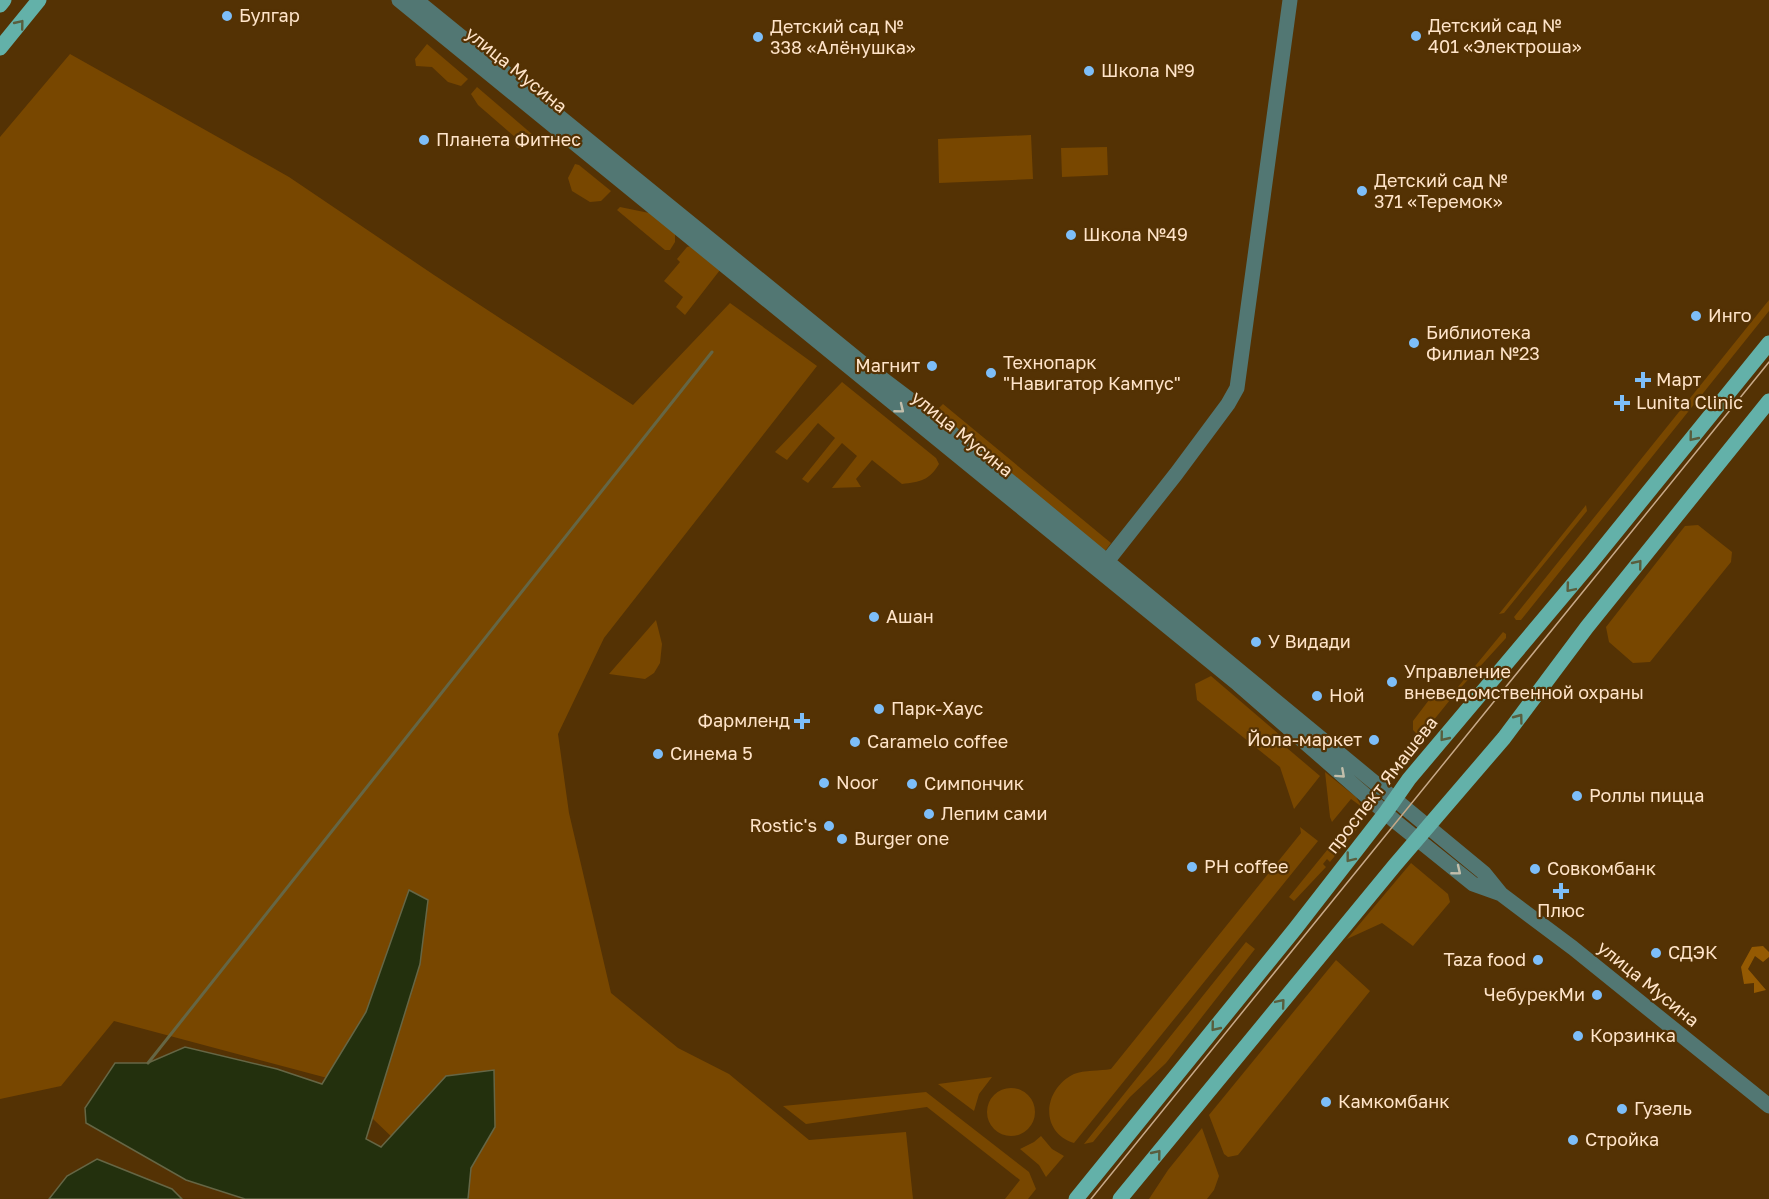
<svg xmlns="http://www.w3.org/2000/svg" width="1769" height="1199" viewBox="0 0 1769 1199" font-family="'Golos Text',sans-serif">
<rect width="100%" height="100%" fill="#543204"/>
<!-- green -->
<path fill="#784700" d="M427 44 468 79 461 86 448 82 432 67 416 66 415 59Z
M70 54 289 177 434 275 633 405 730 303 817 366 604 638 558 734 569 813 611 993 678 1048 729 1074 809 1140 906 1132 913 1199H457L331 1079 114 1021 61 1086 0 1099V137Z
M477 87 533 135 525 144 518 148 515 145V137L478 105 471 94Z
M1031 135 1033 179 939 183 938 139Z
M1107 147 1108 175 1062 177 1061 148Z
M575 164 579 165 611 191 601 201 590 202 572 191 568 178Z
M620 207 654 214 675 232V242L670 250H665L617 210Z
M691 246 720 270 685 315 676 307 683 297 664 281 680 262 677 259 687 247Z
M1769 300V311L1521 620H1516L1514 617Z
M842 382 936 458 939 464C930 480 920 482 902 484L872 460 856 479 861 487 832 488 857 456 842 443 808 483 802 479 835 438 818 423 787 460 775 452Z
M943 404 1111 543 1105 551 935 412Z
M1586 505 1587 511 1504 613 1499 614Z
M1698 525 1732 552 1731 562 1650 662 1633 663 1609 642 1606 627 1685 526Z
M656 620 662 644 660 663 654 673 645 679 609 674Z
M1503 632 1506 634V638L1454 695 1420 737 1413 730V721L1435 692 1453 693Z
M1211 676 1281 736 1287 748 1320 776 1294 809 1280 767 1197 700 1195 684Z
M1325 772 1356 797 1365 812C1360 830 1342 847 1330 862L1327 859 1323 864 1326 867 1294 901 1289 897 1362 807 1351 799 1332 822 1330 817Z
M1300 827 1318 841 1074 1143C1039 1132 1043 1089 1074 1074 1084 1070 1100 1071 1111 1069L1301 833Z
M1411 863 1448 894 1450 902 1413 946 1382 923 1347 939Z
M1246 942 1255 949 1166 1063 1130 1097 1093 1142 1084 1144Z
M1336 960 1370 991 1238 1155 1228 1157 1224 1154 1209 1115Z
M992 1077 979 1094 974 1111 938 1084Z
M987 1112a24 24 0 1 1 48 0a24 24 0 1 1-48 0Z
M926 1092 1029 1172 1036 1189 1028 1199H1005L1020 1180 927 1107 806 1124 783 1106Z
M1202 1128 1219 1176 1214 1190 1207 1199H1149L1168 1170Z
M1041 1136 1052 1149 1064 1156 1046 1177 1039 1165 1020 1149 1034 1142Z"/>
<!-- forest -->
<path fill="#955a02" d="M1763 946 1769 952V957L1763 962 1755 956 1748 969 1766 990 1754 993V983L1744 984 1741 967 1752 947Z"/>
<!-- water -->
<path fill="#23300d" stroke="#656645" stroke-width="1.5" d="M409 890 428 900 420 964 366 1139 381 1147 446 1076 494 1070 495 1127 471 1168 468 1199H245L186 1180 86 1123 85 1108 115 1063H148L185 1047 277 1069 322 1084 366 1012Z
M97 1159 172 1189 182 1199H49L67 1176Z"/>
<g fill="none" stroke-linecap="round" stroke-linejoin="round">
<!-- stream -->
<path stroke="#656645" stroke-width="3" d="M148 1063 712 352"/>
<!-- minor -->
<path stroke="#527773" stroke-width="15" d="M399 0 1238 684 1396 822 1473 884 1501 894
M416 0 872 371 925 411 1484 873 1501 894 1573 948 1769 1106
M1101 569 1176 474 1228 404 1237 388 1290 0"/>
<!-- major -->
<path stroke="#63b1a9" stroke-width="15" d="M0 5 4 0
M0 48 39 0
M1076 1199 1295 929 1386 812 1409 779 1590 564 1769 343
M1120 1199 1395 865 1504 738 1587 627 1769 401"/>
<!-- tram -->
<path stroke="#c7a988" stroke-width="1.5" d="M1091 1199 1769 362"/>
</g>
<!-- one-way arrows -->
<defs><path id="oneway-chevron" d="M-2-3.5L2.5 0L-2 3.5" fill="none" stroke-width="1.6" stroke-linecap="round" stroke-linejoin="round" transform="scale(1.5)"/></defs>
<g stroke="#595e3e">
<use href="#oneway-chevron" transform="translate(20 24) rotate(-51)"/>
<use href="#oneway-chevron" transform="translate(1693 437) rotate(129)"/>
<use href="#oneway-chevron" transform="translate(1638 564) rotate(-51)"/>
<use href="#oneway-chevron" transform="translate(1570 588) rotate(130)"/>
<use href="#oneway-chevron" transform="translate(1519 718) rotate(-53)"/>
<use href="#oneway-chevron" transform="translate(1444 737) rotate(129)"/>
<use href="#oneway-chevron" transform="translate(1350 858) rotate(128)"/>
<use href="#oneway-chevron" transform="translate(1281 1003) rotate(-50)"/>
<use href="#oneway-chevron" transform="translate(1215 1027) rotate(129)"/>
<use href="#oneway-chevron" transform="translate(1157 1154) rotate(-51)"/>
</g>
<g stroke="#c2beab">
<use href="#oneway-chevron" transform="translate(900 409) rotate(39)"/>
<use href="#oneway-chevron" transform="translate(1341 774) rotate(42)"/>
<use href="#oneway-chevron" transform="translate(1457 871) rotate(39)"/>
</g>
<!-- markers -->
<g fill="#7dbef9" stroke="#543204" stroke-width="2">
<circle cx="227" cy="16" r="6"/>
<circle cx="1416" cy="36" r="6"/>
<circle cx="758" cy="37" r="6"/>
<circle cx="1089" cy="71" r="6"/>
<circle cx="424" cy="140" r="6"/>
<circle cx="1362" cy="191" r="6"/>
<circle cx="1071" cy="235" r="6"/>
<circle cx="1696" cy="316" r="6"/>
<circle cx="1414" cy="343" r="6"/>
<circle cx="932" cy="366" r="6"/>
<circle cx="991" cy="373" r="6"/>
<path d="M1640 371h6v6h6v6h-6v6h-6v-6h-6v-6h6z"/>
<path d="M1619 394h6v6h6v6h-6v6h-6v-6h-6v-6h6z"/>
<circle cx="874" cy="617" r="6"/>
<circle cx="1256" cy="642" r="6"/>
<circle cx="1392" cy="682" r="6"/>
<circle cx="1317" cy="696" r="6"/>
<circle cx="879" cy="709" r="6"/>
<path d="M799 712h6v6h6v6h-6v6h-6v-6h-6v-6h6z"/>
<circle cx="1374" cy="740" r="6"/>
<circle cx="855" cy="742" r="6"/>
<circle cx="658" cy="754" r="6"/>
<circle cx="824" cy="783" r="6"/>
<circle cx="912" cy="784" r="6"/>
<circle cx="1577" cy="796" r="6"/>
<circle cx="929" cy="814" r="6"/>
<circle cx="829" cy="826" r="6"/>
<circle cx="842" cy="839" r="6"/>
<circle cx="1192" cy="867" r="6"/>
<circle cx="1535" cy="869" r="6"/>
<path d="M1558 882h6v6h6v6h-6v6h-6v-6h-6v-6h6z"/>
<circle cx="1656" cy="953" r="6"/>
<circle cx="1538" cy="960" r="6"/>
<circle cx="1597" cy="995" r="6"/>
<circle cx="1578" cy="1036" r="6"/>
<circle cx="1326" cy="1102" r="6"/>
<circle cx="1622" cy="1109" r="6"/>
<circle cx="1573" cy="1140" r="6"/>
</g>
<g text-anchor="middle" stroke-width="4.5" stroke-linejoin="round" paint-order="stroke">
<!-- poi labels -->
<g font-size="18" fill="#ffe4c9" stroke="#543204" text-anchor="start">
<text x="239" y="22">Булгар</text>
<text x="1428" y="32">Детский сад №<tspan x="1428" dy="21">401 «Электроша»</tspan></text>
<text x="770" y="33">Детский сад №<tspan x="770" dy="21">338 «Алёнушка»</tspan></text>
<text x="1101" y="77">Школа №9</text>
<text x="436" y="146">Планета Фитнес</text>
<text x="1374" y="187">Детский сад №<tspan x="1374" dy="21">371 «Теремок»</tspan></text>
<text x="1083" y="241">Школа №49</text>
<text x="1708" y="322">Инго</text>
<text x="1426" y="339">Библиотека<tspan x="1426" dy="21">Филиал №23</tspan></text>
<text x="1003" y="369">Технопарк<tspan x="1003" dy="21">"Навигатор Кампус"</tspan></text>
<text x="920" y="372" text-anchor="end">Магнит</text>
<text x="1656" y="386">Март</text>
<text x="1636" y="409">Lunita Clinic</text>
<text x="886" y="623">Ашан</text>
<text x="1268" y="648">У Видади</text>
<text x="1404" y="678">Управление<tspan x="1404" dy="21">вневедомственной охраны</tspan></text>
<text x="1329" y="702">Ной</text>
<text x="891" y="715">Парк-Хаус</text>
<text x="790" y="727" text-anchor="end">Фармленд</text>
<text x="1362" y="746" text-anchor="end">Йола-маркет</text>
<text x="867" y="748">Caramelo coffee</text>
<text x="670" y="760">Синема 5</text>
<text x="836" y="789">Noor</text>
<text x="924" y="790">Симпончик</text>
<text x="1589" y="802">Роллы пицца</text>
<text x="941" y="820">Лепим сами</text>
<text x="817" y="832" text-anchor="end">Rostiс's</text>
<text x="854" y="845">Burger one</text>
<text x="1204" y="873">PH coffee</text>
<text x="1547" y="875">Совкомбанк</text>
<text x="1561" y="917" text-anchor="middle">Плюс</text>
<text x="1668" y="959">СДЭК</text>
<text x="1526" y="966" text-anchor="end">Taza food</text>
<text x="1585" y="1001" text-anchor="end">ЧебурекМи</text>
<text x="1590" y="1042">Корзинка</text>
<text x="1338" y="1108">Камкомбанк</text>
<text x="1634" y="1115">Гузель</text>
<text x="1585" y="1146">Стройка</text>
</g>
<!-- street labels -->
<g font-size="18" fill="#ffe4c9" stroke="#543204">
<text transform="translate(516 70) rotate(39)" y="6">улица Мусина</text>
<text transform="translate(962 434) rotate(39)" y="6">улица Мусина</text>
<text transform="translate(1382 785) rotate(-52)" y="6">проспект Ямашева</text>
<text transform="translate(1648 984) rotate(39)" y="6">улица Мусина</text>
</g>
</g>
</svg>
